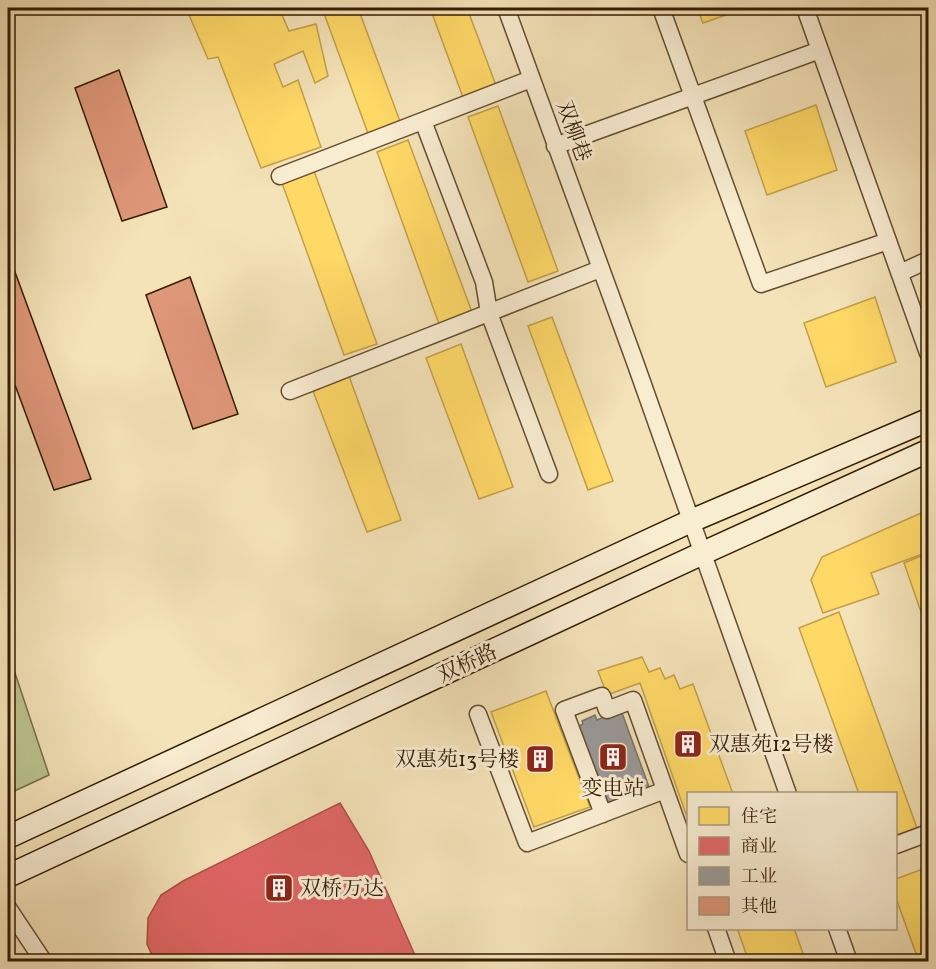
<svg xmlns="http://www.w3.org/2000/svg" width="936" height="969" viewBox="0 0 936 969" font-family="Vollkorn,'Noto Serif SC',serif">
<rect width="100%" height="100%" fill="#f4e2b8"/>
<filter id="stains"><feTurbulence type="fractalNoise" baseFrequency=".00333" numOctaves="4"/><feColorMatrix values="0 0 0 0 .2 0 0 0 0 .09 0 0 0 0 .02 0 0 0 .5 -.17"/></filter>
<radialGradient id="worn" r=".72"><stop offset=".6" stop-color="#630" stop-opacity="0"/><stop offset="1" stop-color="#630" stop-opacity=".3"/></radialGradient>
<!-- green -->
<path fill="#bbc38f" stroke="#777048" stroke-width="1.5" d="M8 652 49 775 8 794Z"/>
<!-- homes -->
<path fill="#ffd966" stroke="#c2a147" stroke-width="1.5" d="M186 8H279L289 31 316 24 328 76 315 83 303 51 274 64 283 87 298 80 321 147 261 168 218 57 208 59Z
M322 8H358L401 124 369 136Z
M430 8H467L497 88 464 100Z
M697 8H746L703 23Z
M816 105 837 170 767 195 745 131Z
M498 106 558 271 528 282 468 117Z
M408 140 472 312 439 324 377 152Z
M314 171 377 344 344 355 282 183Z
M875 297 896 362 826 387 804 323Z
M552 317 613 481 588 490 528 326Z
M461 344 513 487 479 499 426 358Z
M349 376 401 520 367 532 313 391Z
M928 510V552L871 573 879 594 823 613 811 580 822 557Z
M928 553V632L904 563Z
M839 612 917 828 896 835V794H859L799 628Z
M642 657 649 672 660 668 665 679 674 675 680 689 693 684 733 794H688V820L640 683 607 695 598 671Z
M546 691 590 807 534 827 491 712Z
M928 867V962H919L896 898V879Z
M737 928H794L806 962H749Z"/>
<!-- shops -->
<path fill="#e06666" stroke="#ac5047" stroke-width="1.5" d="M340 803 369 851 418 962H155L147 944 148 918 161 895 183 881Z"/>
<!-- industry -->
<path fill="#999" stroke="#7a746b" stroke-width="1.5" d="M621 710 649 787 605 804 577 727 583 724 582 721 595 715 597 720Z"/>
<!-- building -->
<path fill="#df9779" stroke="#331d00" stroke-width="1.5" d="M119 70 167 207 122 221 75 88Z
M8 253 91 479 54 490 8 366Z
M190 277 238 414 193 429 146 295Z"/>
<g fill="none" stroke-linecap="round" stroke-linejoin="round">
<!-- minor casing -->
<g stroke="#634e2e" stroke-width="19">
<path id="minor" d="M506 8 635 362 788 794
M661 8 761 284 888 241
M805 8 928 353
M423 121 484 282 489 313 549 474
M555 146 820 50
M280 176 531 79
M900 273 928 260
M290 391 600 269
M478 714 527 843 665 790
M603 814 564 710 602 696 607 710 633 700 688 854
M896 845 928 833
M8 908 44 962
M716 928 728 962
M837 928 849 962"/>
</g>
<!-- secondary casing -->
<g stroke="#331d00" stroke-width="25">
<path id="secondary" d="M8 837 691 521 928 420
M8 876 703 553 928 451"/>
</g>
<!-- minor -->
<use href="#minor" stroke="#f8ecd1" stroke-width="16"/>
<!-- secondary -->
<use href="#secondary" stroke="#f8ecd1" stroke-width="22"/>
</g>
<!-- icons -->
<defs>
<g id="building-square" transform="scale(1.5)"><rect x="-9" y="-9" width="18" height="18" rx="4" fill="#8f2418" stroke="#f8ecd1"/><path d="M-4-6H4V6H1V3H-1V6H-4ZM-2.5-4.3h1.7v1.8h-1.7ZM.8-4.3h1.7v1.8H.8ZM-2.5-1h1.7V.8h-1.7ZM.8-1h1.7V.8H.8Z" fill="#fff"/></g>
</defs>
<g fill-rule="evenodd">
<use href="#building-square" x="688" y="744"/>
<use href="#building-square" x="613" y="757"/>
<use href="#building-square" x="540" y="759"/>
<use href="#building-square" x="279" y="888"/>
</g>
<g text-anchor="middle" stroke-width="6" stroke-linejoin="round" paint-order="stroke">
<!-- street labels -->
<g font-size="21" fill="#331d00" stroke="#f8ecd1">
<text transform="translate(574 131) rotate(70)" y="7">双柳巷</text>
<text transform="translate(467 663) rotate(-25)" y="7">双桥路</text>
</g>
<!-- poi labels -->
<g font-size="21" fill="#331d00" stroke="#f8ecd1" text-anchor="start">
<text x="709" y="751">双惠苑12号楼</text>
<text x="519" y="766" text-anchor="end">双惠苑13号楼</text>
<text x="613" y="795" text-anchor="middle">变电站</text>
<text x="300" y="895">双桥万达</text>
</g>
</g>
<!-- margin -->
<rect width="936" height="969" fill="none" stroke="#f4e2b8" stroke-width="30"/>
<rect x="9" y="9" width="918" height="951" fill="none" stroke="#331d00" stroke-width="3"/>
<rect x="15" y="15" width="906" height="939" fill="none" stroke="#331d00" stroke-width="1.5"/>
<!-- legend -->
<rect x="687" y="792" width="210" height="138" fill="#f8ecd1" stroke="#a9997d" stroke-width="1.5"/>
<rect x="699" y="807" width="30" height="18" fill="#ffd966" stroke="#a9997d" stroke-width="1.5"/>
<text x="741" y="822" font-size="18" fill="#331d00">住宅</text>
<rect x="699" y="837" width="30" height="18" fill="#e06666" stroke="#a9997d" stroke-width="1.5"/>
<text x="741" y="852" font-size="18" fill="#331d00">商业</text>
<rect x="699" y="867" width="30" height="18" fill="#999999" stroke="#a9997d" stroke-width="1.5"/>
<text x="741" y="882" font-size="18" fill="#331d00">工业</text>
<rect x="699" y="897" width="30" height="18" fill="#df9779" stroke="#a9997d" stroke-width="1.5"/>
<text x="741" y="912" font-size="18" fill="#331d00">其他</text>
<rect width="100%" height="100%" filter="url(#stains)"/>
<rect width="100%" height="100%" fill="url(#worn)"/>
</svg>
